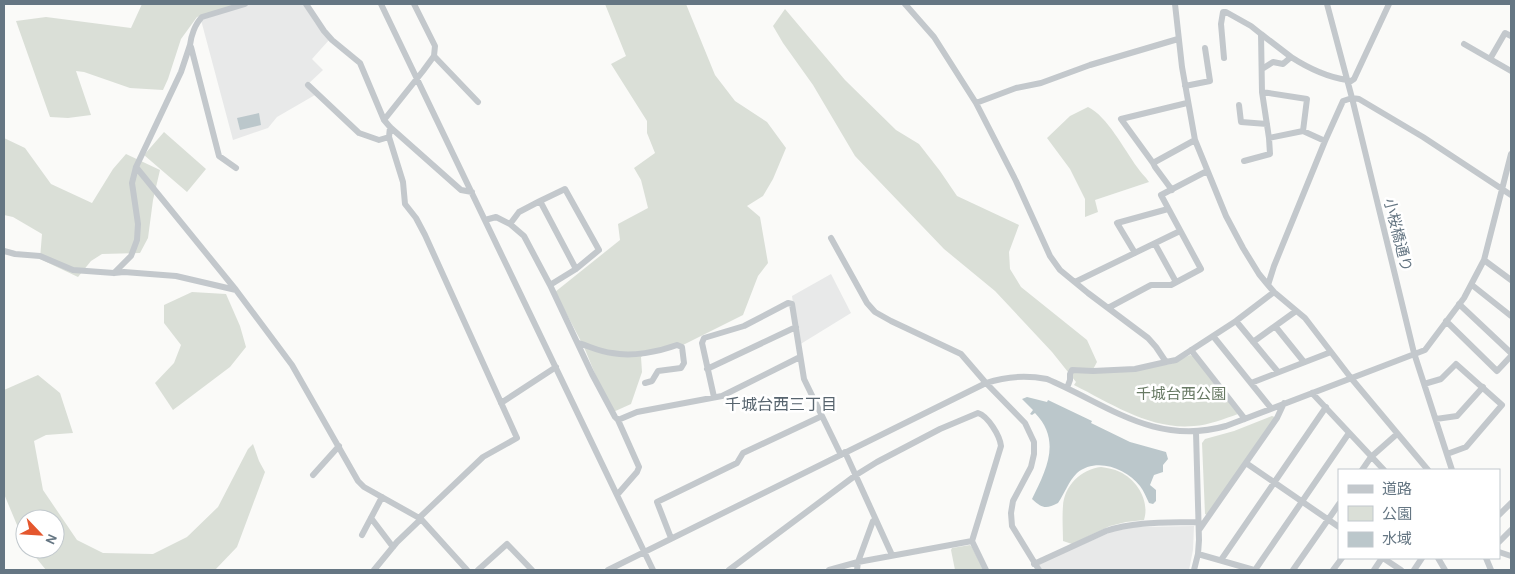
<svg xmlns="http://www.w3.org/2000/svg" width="1515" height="574" viewBox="0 0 1515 574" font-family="Karla,'Noto Sans JP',sans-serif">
<rect width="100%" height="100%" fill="#fafaf8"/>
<!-- built -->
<path fill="#e8e9e9" d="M250 4H303L315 23 329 40 312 59 323 70 306 86 315 95 277 117 268 128 233 140 201 20Z
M831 274 851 313 799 345 792 296Z
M1194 526 1193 550 1189 570H1042L1039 566 1041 563 1113 531 1136 527Z"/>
<!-- green -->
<path fill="#dadfd7" d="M142 4H244L197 17 181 39 168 79 163 90 130 88 84 72 76 71 91 115 68 118 50 117 16 21 46 17 131 28Z
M605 4H686L715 75 735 101 767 122 786 148 773 179 763 196 747 206 760 217 768 263 758 276 743 315 679 347 651 351 641 357 642 372 631 404 611 413 584 347 555 292 620 240 618 224 648 208 641 180 634 168 655 153 647 133V121L611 64 626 56Z
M785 9 845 80 896 130 919 144 940 171 957 196 1019 225 1009 252 1010 269 1021 287 1087 340 1097 362 1091 373 1171 364 1190 355 1193 356 1238 414C1224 419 1209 425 1194 426 1150 430 1112 404 1074 385L1076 382 1052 352 995 291 944 249 855 156 813 85 783 43 773 26Z
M1088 107C1107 116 1124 149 1137 167 1140 172 1145 176 1149 182L1095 200 1098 212 1085 217V199L1070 169 1047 138 1070 116Z
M164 132 206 169 187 192 144 155Z
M4 138 25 148 51 184 92 203 113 169 126 154 160 170 153 200 148 238 140 253 102 254 91 261 78 277 40 259 42 234 13 217 4 215Z
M192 292 226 294 240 326 246 347 230 367 173 410 155 383 174 363 181 345 164 323V305Z
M38 375 60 393 73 433 46 435 34 441 43 490 77 540 103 553 153 554 187 537 218 507 248 449 253 444 259 461 265 472 237 547 215 570H46L29 549H55V519H25V544L4 494V390Z
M1272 416 1275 417 1207 515 1205 514 1202 443 1205 439 1234 431Z
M1101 467C1107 468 1114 469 1120 472 1137 480 1150 501 1144 520L1126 522 1110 526 1072 544 1063 541C1063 530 1062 518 1063 506 1064 486 1081 469 1101 467Z
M970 545 972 547 983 570H955L951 550 952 548Z"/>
<!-- water -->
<path fill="#bbc7cb" d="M259 113 261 125 240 130 237 118Z
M1027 397 1047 402 1048 400 1092 421 1091 423 1130 442 1166 452 1168 459 1163 465V472L1154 475 1150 485 1156 490V501L1153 504 1149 503C1146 497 1144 491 1140 486 1126 468 1096 457 1077 473 1068 482 1065 493 1058 503 1046 509 1043 509 1032 499 1046 470 1062 441 1035 413L1032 415 1030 414 1033 410 1022 399Z"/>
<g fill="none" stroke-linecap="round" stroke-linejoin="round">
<!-- minor -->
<path stroke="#c3c8cc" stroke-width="6" d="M306 4 324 31 332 40 360 63 384 120 390 127 461 190 472 192
M381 4 653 570
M905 4 934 37 976 103 1016 181 1050 256 1060 270 1088 293 1148 338 1156 347 1166 362 1176 360 1236 321 1274 292
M1175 4 1182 67 1195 140 1226 216 1243 248 1259 274 1268 285 1274 292 1305 318 1351 378 1428 470
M1327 4 1352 98 1414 353 1452 470
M1261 34 1291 57 1283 64 1273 62 1262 69
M1464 44 1511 71
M191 47 219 156 236 168
M434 56 478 102
M1291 57C1308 68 1327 77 1347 80
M1224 58 1221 24 1223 12H1226L1251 26 1261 34 1262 92 1269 138 1270 154 1244 161
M1490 59 1505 33 1511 36
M1348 83 1354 79 1389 4
M308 85 359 133 379 140 389 137
M1185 86 1210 81 1205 48
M1262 92 1307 99 1303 131
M976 103 1016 88 1041 83 1090 65 1178 39
M1239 105 1241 122 1267 124
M384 120 423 71 434 56 435 46 414 4
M390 127 389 137 403 182 405 204 416 218 425 235 517 438 483 457 419 518
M1269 138 1303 131 1325 141 1343 101 1352 98 1359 99 1423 137 1511 195
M1153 163 1121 119 1187 103
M136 167 236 290 292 365 358 481 364 487 421 519 467 570
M1172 190 1155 167 1153 163 1195 140
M540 201 565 189 599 250 576 269 550 285
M485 220 496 217 510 224 519 212 540 201 576 269
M510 224 524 236 550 285 592 374 615 417 618 420
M831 238 867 303 875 312 891 321 961 354 986 383 1025 423 1034 442V454L1031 467 1013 501 1011 513 1012 526 1039 570
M1155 244 1176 282
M4 251 15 254 40 256 73 270 114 273 124 272 176 276 236 290
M1135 253 1117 223 1168 209
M1484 260 1511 280
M114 273 131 256 137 240 138 224 132 183 136 167 181 72 190 45C191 36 195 24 202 17L245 4
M1075 282 1180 231
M1268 285 1274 266 1325 141
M1472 285 1511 316
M1459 304 1511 353
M1108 308 1151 285H1171L1201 269 1161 195 1207 171
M1236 321 1278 372
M1446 321 1497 371 1511 356
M1275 326 1304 362
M1213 336 1271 408
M1253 342 1296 311
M578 343C589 346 600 352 612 353 632 357 658 352 677 345L682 347 684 363 681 368 658 371 652 381 645 383
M1191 350 1245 419
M707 369 796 327
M1251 383 1331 352
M1424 384 1441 379 1456 364 1502 405 1466 447 1447 454
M1067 388 1070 380V374L1072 370 1093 371 1135 369 1166 362
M1312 393 1384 470
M714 397 702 343 704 338 744 326 788 303 792 304 804 379 841 455
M501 403 556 367
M1436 419 1457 416 1483 387
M845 452 892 555
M1246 463 1339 527
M1362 470 1371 457 1397 434
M313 475 339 446
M617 495 637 472 639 467 618 420 637 412 722 396 800 357
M1499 515 1511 503
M371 518 393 547
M1199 530 1277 418 1284 403
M362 535 382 497
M671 538 657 502 737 463 743 453 822 416
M1499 542 1511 530
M1499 552 1511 556
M1198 554 1254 570
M1383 558 1401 570
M1438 558 1445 570
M1486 558 1491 570
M1221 560 1326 407
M1034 564 1106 531C1136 521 1168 523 1199 522
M374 570 397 542 421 519
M478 570 507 544 532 570
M608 570 986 383C1007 376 1026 375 1047 379 1108 405 1155 446 1226 426L1425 350 1464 298 1484 260 1511 154
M729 570 856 475 877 462 940 429 978 413C988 416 1000 436 1001 446L972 541 986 570
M829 570 858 562 972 541
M857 570 858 562 873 521 876 520
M1194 570 1198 554 1199 540 1196 432
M1255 570 1349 433
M1293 570 1339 504
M1333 570 1342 558
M1374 570 1382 558
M1414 570 1422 558"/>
</g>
<g text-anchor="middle" stroke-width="5" stroke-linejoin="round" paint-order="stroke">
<!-- street labels -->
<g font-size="15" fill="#657683" stroke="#fff">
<text transform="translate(1398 235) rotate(76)" y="5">小桜橋通り</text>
</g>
<!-- park labels -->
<g font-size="15" fill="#687a64" stroke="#fff">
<text x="1181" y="399">千城台西公園</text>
</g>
<!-- neighbourhood labels -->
<g font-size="16" fill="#57646e" stroke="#fff">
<text x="781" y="410">千城台西三丁目</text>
</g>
</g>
<!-- border -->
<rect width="1515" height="574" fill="none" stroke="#657683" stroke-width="10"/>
<!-- legend -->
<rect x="1338" y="469" width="162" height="90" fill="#ffffff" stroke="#c1c8cd"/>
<rect x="1348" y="485" width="25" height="8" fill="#c3c8cc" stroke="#c1c8cd"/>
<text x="1382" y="494" font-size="15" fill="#657683">道路</text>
<rect x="1348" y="506" width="25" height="15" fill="#dadfd7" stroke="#c1c8cd"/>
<text x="1382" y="519" font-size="15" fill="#657683">公園</text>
<rect x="1348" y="532" width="25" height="15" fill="#bbc7cb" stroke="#c1c8cd"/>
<text x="1382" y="544" font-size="15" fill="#657683">水域</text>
<!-- north arrow -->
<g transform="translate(40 534) rotate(115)"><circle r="24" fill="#ffffff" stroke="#c1c8cd"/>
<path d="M0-4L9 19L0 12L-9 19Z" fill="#e4572e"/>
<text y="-8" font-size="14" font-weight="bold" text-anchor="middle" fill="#657683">N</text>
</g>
</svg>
